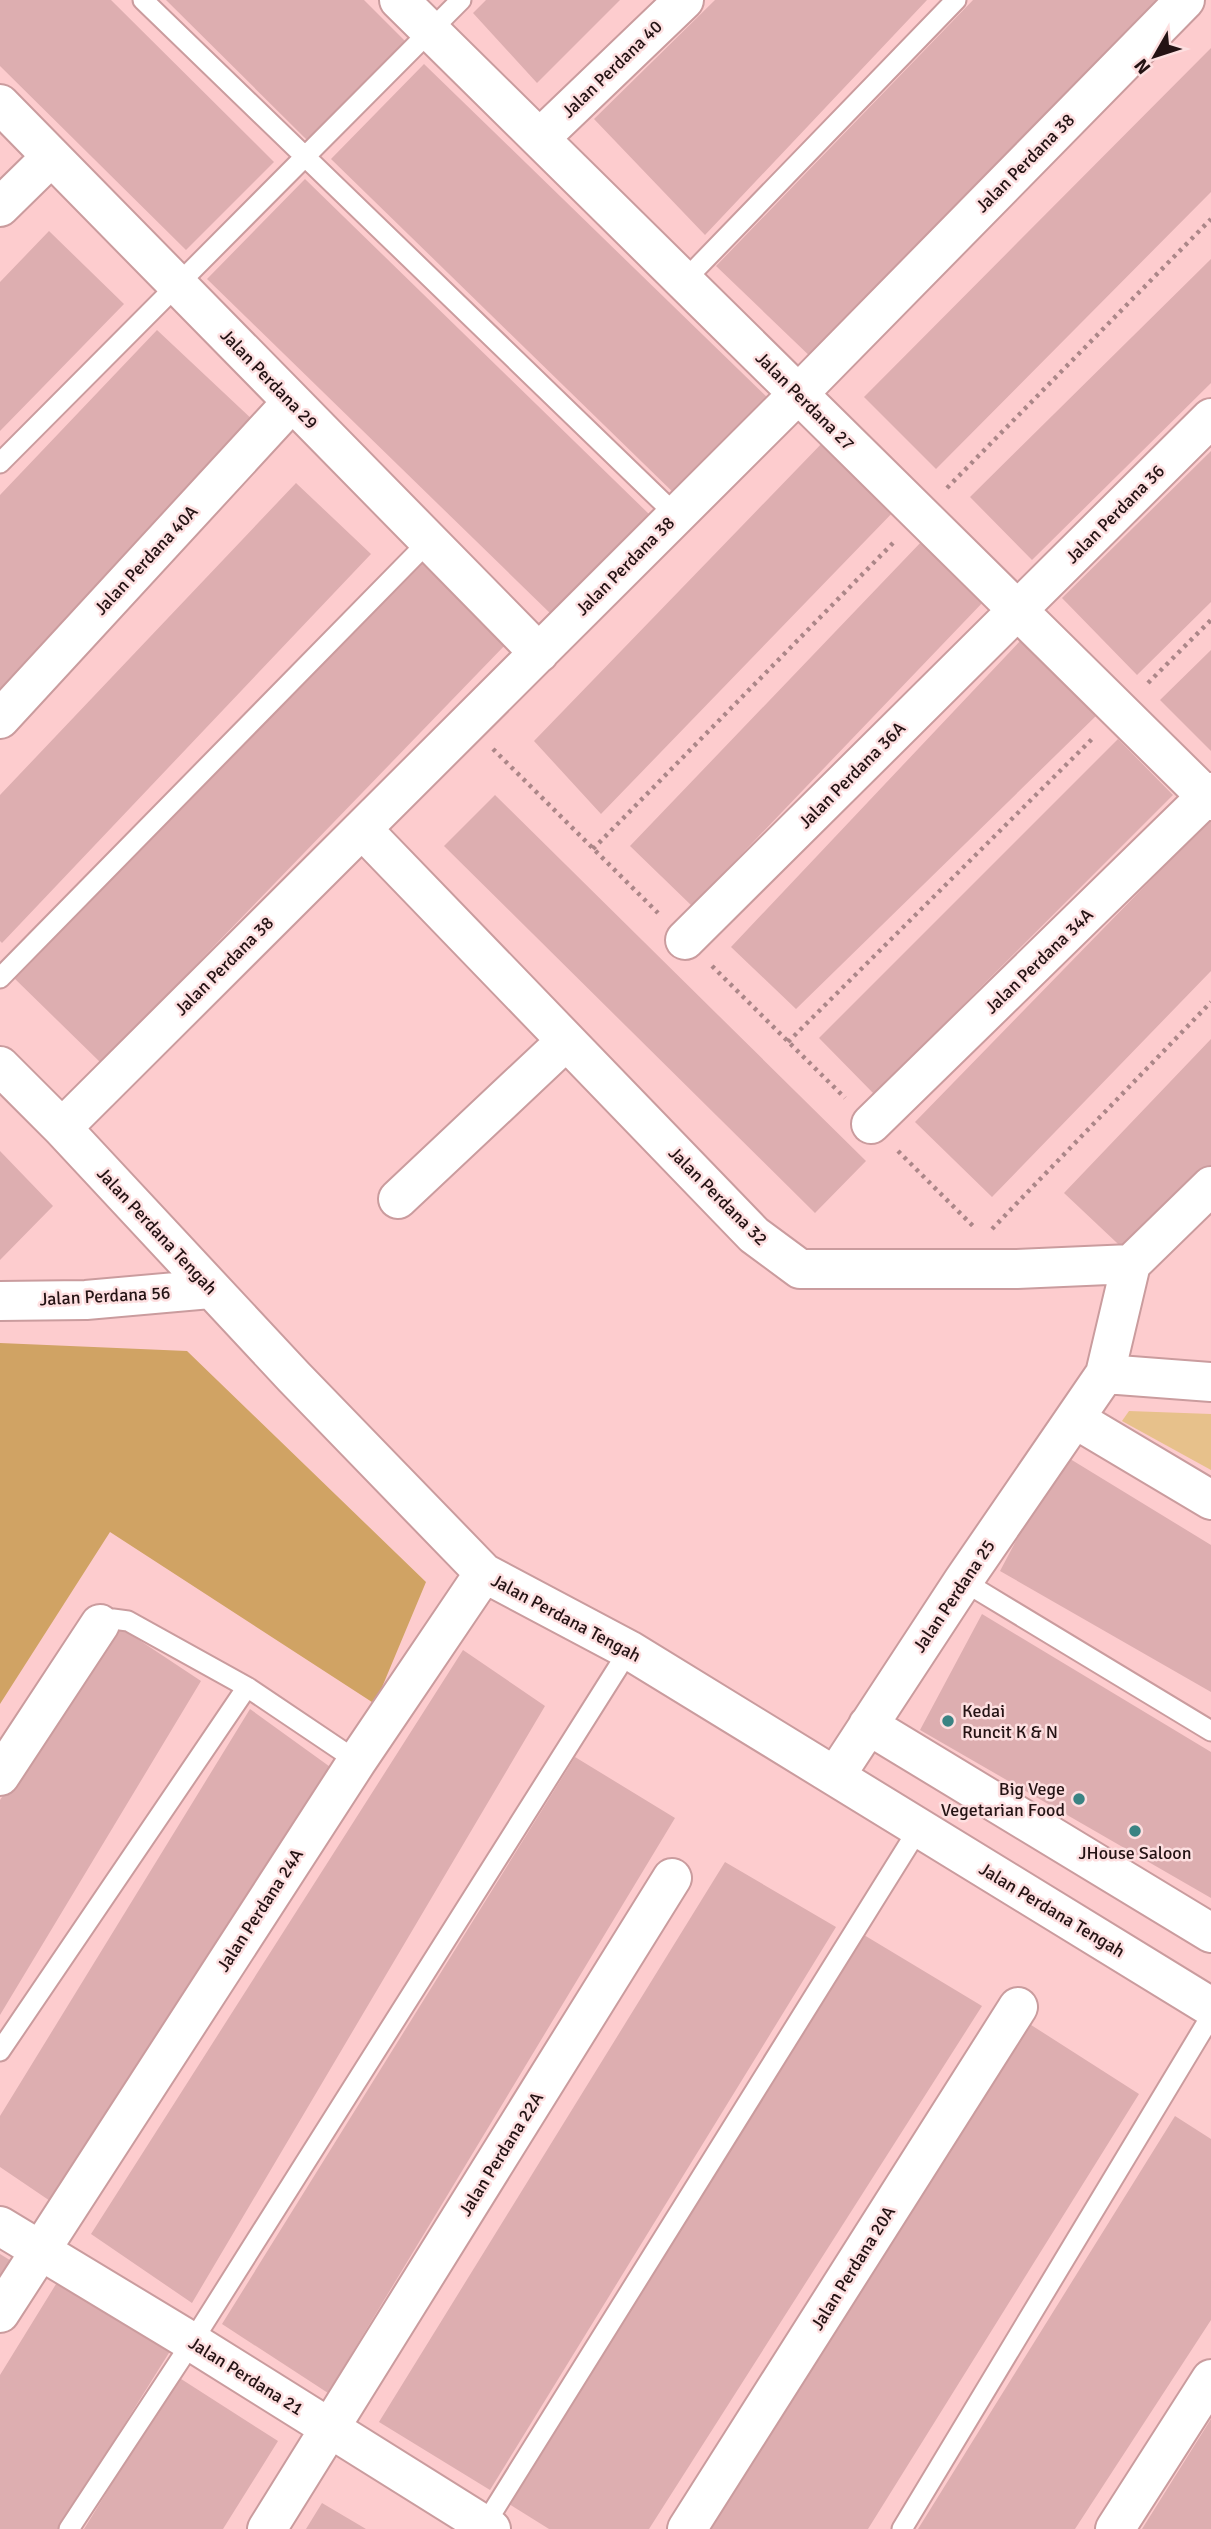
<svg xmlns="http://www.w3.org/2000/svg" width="1211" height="2529" viewBox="0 0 1211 2529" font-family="Signika,sans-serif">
<rect width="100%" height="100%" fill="#fdccce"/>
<!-- green -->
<path fill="#e7c18b" d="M1129 1411 1211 1414V1470L1122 1421Z"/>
<!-- forest -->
<path fill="#d0a364" d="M0 1343 187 1351 426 1582 375 1704 110 1532 0 1704Z"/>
<!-- building -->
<path fill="#ddaeb0" d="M0 0H111L274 162 186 250 0 66Z
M166 0H364L406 42 308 141Z
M486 0H620L537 83 473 13Z
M715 0H927L705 235 594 119Z
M973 0H1169L817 363 716 266Z
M1211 48V192L936 469 864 397Z
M424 64 775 405 682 501 331 159Z
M305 179 651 516 553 616 207 279Z
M49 231 124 304 0 431V282Z
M1211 259V383L1032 560 970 497Z
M157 330 256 423 0 694V495Z
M826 439 898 507 601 814 534 741Z
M1211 451V602L1137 675 1062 598Z
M296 483 371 554 2 943 0 941V795Z
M923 540 985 600 692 906 630 846Z
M419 558 507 643 101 1063 13 977Z
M1021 640 1099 713 796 1009 731 947Z
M1211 650V751L1160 700Z
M1118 739 1173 795 874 1094 819 1038Z
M495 795 866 1161 815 1213 444 846Z
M1211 818V971L992 1197 915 1122Z
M1211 1039V1178L1134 1259 1064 1193Z
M0 1151 53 1206 0 1260Z
M1062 1454 1211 1545V1692L1000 1571Z
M982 1614 1211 1752V1898L920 1730Z
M115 1624 201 1681 0 2015V1800Z
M463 1650 545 1706 192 2303 91 2234Z
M250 1709 333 1769 59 2207 0 2167V2116Z
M575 1757 675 1818 328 2393 222 2324Z
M725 1862 836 1927 490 2490 379 2422Z
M864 1935 982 2006 649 2529H549L509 2504Z
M1028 2023 1139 2094 868 2529H710Z
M1175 2116 1211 2139V2320L1075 2529H918Z
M0 2254 13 2262 0 2283Z
M61 2276 172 2348 59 2529H0V2375Z
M178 2377 278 2441 223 2529H84Z
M1211 2419V2529H1142Z
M322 2503 366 2529H306Z"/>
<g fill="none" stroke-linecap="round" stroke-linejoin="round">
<!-- lane casing -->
<g stroke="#ca9c9e" stroke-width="23">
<path id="lane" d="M143 0 676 515
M684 281 956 0
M0 463 461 0
M0 978 429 541
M963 1581 1211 1731
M100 1624 113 1619 128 1621 247 1687 357 1761
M0 2051 247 1687
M69 2529 192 2342 629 1650
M482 2529 919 1828
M902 2529 1211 2016"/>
</g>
<!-- street casing -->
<g stroke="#ca9c9e" stroke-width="42">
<path id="street" d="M399 0 1211 801
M0 104 539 653
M540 138 684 0
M0 207 51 157
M0 719 292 402
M362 829 754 1235 800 1269H1017L1131 1264 1211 1186
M685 940 1211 418
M0 1066 62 1128 294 1377 484 1573 629 1650 1211 2007
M871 1124 1211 792
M62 1128 798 394 1185 0
M398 1199 566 1041
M0 1301 86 1300 210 1289
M1105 1374 1211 1382
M1075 1419 1211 1500
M868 1725 1211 1933
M836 1775 963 1581 1105 1374 1131 1264
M0 1776 100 1624
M0 2226 192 2342 491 2529
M0 2313 357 1761 484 1573
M267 2529 672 1878
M687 2529 1018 2007
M1115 2529 1211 2379"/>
</g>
<!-- path -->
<path stroke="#ab8688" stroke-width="4.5" stroke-dasharray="3.5 5" stroke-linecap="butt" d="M947 488 1211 219
M1148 683 1211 620
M493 749 658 913
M593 849 894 542
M712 966 845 1098
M788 1042 1092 739
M898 1151 976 1229
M992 1229 1211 1002"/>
<!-- lane -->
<use href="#lane" stroke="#fff" stroke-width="19"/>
<!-- street -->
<use href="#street" stroke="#fff" stroke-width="38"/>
</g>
<!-- markers -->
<g fill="#3a8383" stroke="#fddfe0" stroke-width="2.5">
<circle cx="948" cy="1721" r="7"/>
<circle cx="1079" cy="1799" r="7"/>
<circle cx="1135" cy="1831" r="7"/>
</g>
<g text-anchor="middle" stroke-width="5" stroke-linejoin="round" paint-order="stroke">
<!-- street labels -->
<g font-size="18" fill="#241314" stroke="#fddfe0">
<text transform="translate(612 69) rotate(-44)" y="6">Jalan Perdana 40</text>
<text transform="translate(1025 163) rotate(-45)" y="6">Jalan Perdana 38</text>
<text transform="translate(269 379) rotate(46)" y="6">Jalan Perdana 29</text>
<text transform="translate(805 401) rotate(45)" y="6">Jalan Perdana 27</text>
<text transform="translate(1115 514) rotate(-45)" y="6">Jalan Perdana 36</text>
<text transform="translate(146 560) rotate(-47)" y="6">Jalan Perdana 40A</text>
<text transform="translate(625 566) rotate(-45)" y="6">Jalan Perdana 38</text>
<text transform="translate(852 775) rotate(-45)" y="6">Jalan Perdana 36A</text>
<text transform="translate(1039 961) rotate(-44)" y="6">Jalan Perdana 34A</text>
<text transform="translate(224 966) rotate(-45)" y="6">Jalan Perdana 38</text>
<text transform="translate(718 1196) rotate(45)" y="6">Jalan Perdana 32</text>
<text transform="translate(157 1231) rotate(47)" y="6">Jalan Perdana Tengah</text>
<text transform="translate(105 1296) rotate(-3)" y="6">Jalan Perdana 56</text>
<text transform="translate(954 1596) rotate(-56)" y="6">Jalan Perdana 25</text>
<text transform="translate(566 1618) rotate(28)" y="6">Jalan Perdana Tengah</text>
<text transform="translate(260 1910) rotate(-57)" y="6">Jalan Perdana 24A</text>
<text transform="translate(1052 1910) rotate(31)" y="6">Jalan Perdana Tengah</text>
<text transform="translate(501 2154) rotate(-58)" y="6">Jalan Perdana 22A</text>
<text transform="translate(853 2268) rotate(-58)" y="6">Jalan Perdana 20A</text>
<text transform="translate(246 2376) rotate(32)" y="6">Jalan Perdana 21</text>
</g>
<!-- poi labels -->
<g font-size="18" fill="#241314" stroke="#fddfe0" text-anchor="start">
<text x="962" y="1717">Kedai<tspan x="962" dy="21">Runcit K &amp; N</tspan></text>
<text x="1065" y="1795" text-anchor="end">Big Vege<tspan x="1065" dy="21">Vegetarian Food</tspan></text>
<text x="1135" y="1859" text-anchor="middle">JHouse Saloon</text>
</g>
</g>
<!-- north arrow -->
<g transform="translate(1155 56) rotate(231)" stroke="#fddfe0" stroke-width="5" paint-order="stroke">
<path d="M0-5L12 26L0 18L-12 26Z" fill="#241314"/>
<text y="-10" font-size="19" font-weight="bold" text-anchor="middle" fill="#241314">N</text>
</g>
</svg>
